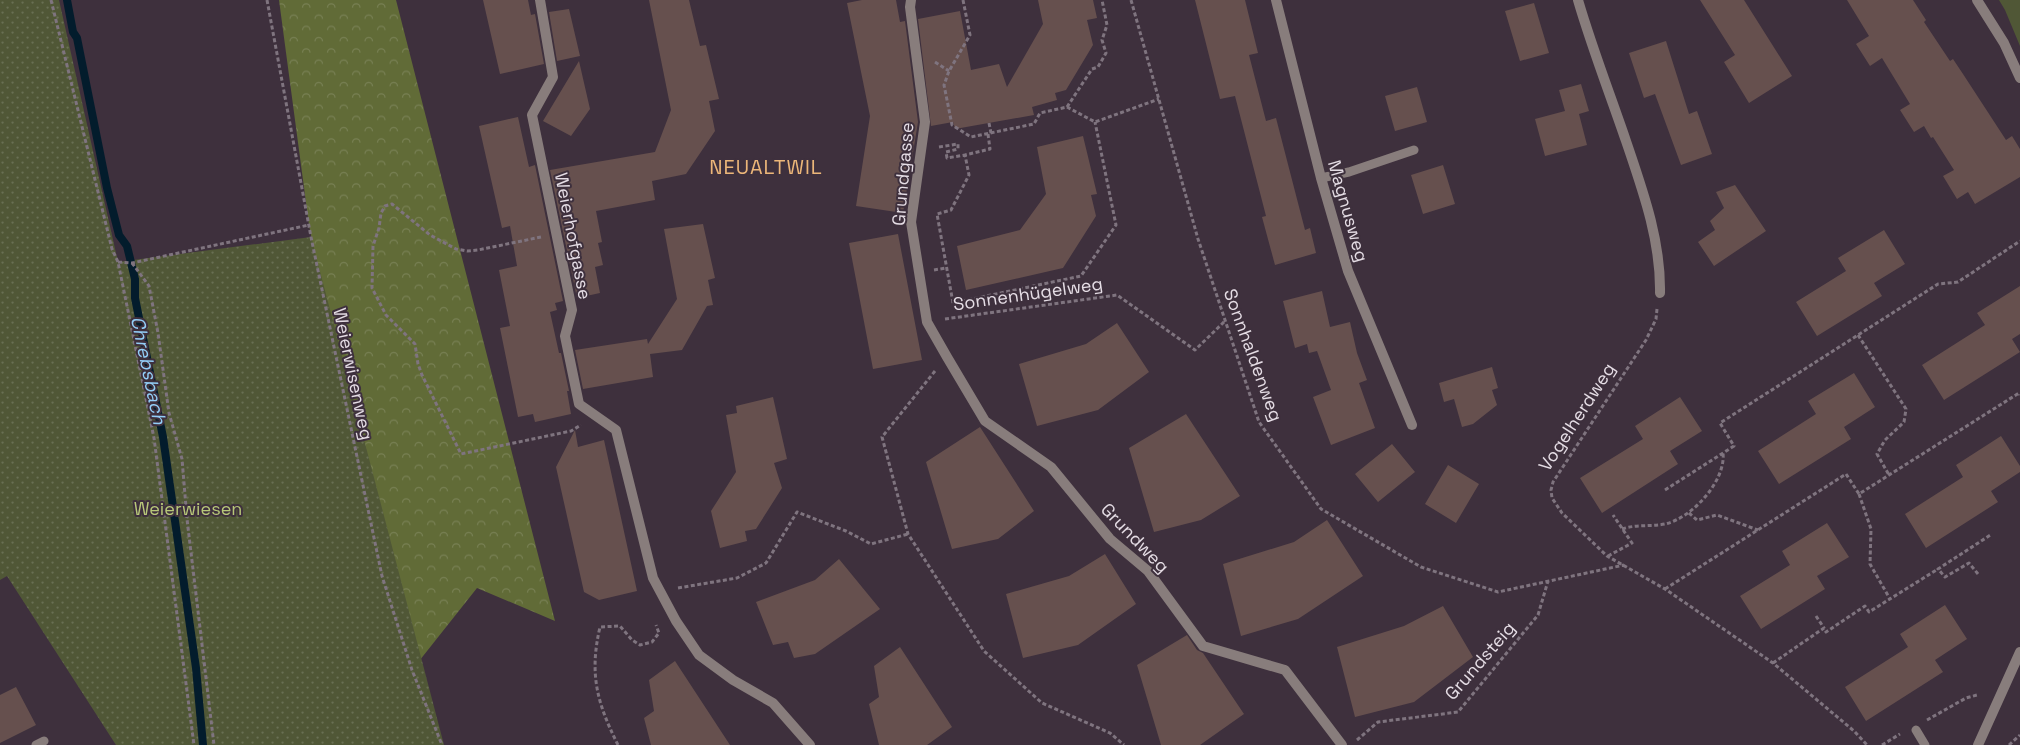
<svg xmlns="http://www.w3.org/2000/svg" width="2020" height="745" viewBox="0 0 2020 745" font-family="'Space Grotesk',sans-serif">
<defs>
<pattern id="forest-crowns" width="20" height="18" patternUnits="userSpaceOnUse" patternTransform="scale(1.25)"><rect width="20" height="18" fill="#616b37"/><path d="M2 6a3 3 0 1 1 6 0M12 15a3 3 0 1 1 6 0" fill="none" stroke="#788054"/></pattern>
<pattern id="park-dots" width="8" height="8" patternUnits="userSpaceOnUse" patternTransform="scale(1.25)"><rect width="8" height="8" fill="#505736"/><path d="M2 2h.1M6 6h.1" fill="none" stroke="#696f53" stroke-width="1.8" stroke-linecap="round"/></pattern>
</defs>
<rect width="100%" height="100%" fill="#3e303d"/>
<!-- green -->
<path fill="#505736" d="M1999 0H2020V46L2005 10Z"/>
<!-- forest -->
<path fill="url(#forest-crowns)" d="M279 0H396L555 621 477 588 412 670 337 367 309 225Z"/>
<!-- park -->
<path fill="url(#park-dots)" d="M0 0H59L118 262 311 237 444 745H116L7 576 0 580Z"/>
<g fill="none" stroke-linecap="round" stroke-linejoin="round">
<!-- stream -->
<path stroke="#031c2c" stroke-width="8" d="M67 0 73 32 77 38 107 188 119 235 127 246 135 279V298L163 437 196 668 203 745"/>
</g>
<!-- building -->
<path fill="#66504e" d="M483 0H528L531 15 535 14 544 64 500 74Z
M649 0H689L700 46 706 45 719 99 709 101 715 131 686 174 652 181 655 200 596 211 602 242 598 243 603 265 595 267 600 293 577 298 550 170 655 152 671 110Z
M862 0H896L900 22 905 21 918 122 903 213 856 206 870 116 847 3Z
M1038 0H1093L1097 18 1087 20 1093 45 1066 90 1055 93 1057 100 1032 107 1034 115 955 129 953 122 931 126 918 19 960 11 971 70 999 64 1007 87 1043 24Z
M1195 0H1245L1258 53 1249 55 1266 121 1276 118 1305 230 1310 228 1316 253 1275 265 1262 217 1266 216 1235 96 1220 99Z
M1700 0H1744L1792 76 1749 103 1724 62 1735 55Z
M1847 0H1913L1926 20 1924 22 1950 61 1953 59 1963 74 2006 140 2012 136 2020 149V177L1975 204 1968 192 1957 199 1943 176 1954 170 1933 137 1931 138 1924 126 1914 132 1900 110 1910 104 1882 58 1870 66 1856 44 1869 36Z
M1534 3 1549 53 1520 61 1505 11Z
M569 9 580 56 557 61 549 12Z
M1666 41 1689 114 1697 111 1712 154 1681 165 1655 94 1644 98 1629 53Z
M579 61 590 109 571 136 543 121Z
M1581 84 1589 111 1579 114 1587 145 1545 156 1535 119 1565 111 1559 90Z
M1417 87 1427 122 1395 131 1385 96Z
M518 117 529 167 535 165 563 301 555 303 557 310 550 312 559 353H561L569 391H567L571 414 535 422 533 414 518 417 500 328 510 326 499 270 517 266 510 226 502 228 479 126Z
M1083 136 1097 194 1091 195 1096 216 1063 268 966 290 957 246 1020 230 1046 194 1037 147Z
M1443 165 1455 204 1423 214 1411 175Z
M1735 185 1766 231 1714 266 1698 242 1715 230 1710 221 1724 208 1716 192Z
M703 224 715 278 708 280 713 305 707 306 682 350 650 354 653 377 583 389 575 350 647 339 648 344 677 299 664 229Z
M1884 230 1905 264 1874 283 1882 296 1817 336 1796 302 1846 271 1838 258Z
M898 234 922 360 873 369 849 243Z
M2020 286V334L2012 339 2020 352 1944 400 1922 365 1985 325 1977 313Z
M1322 291 1330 327 1350 322 1357 353 1367 380 1359 383 1375 428 1331 445 1313 397 1331 390 1317 351 1309 353 1307 344 1295 348 1283 301Z
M1117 323 1149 372 1098 410 1037 426 1019 364 1086 344Z
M1492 367 1498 388 1492 390 1497 405 1473 424 1462 427 1454 399 1444 402 1439 383Z
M1854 373 1875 407 1844 427 1851 439 1779 484 1758 451 1816 414 1808 401Z
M773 397 787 459 774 463 782 488 756 529 745 531 747 541 720 548 711 511 736 472 726 415 737 413 736 406Z
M1680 397 1702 431 1670 451 1678 464 1602 513 1580 478 1643 439 1635 426Z
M1186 414 1240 496 1201 520 1154 532 1129 448Z
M980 427 1034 511 998 539 952 549 926 462Z
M575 430 578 447 604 440 637 591 599 600 584 592 556 467Z
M2001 436 2020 466V472L1991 491 1998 502 1926 548 1905 514 1963 477 1956 465Z
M1392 444 1415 472 1378 502 1355 474Z
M1448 465 1479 484 1456 523 1425 504Z
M1327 520 1363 576 1298 619 1241 636 1223 564 1294 542Z
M1827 523 1849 557 1817 576 1825 589 1761 629 1740 596 1790 565 1782 551Z
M1105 554 1136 604 1078 645 1023 658 1006 594 1069 576Z
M839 559 880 609 815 654 794 658 788 642 773 645 756 602 815 580Z
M1945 605 1967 639 1935 660 1943 672 1866 721 1845 687 1908 647 1900 634Z
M1443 606 1473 657 1414 702 1355 717 1337 647 1404 626Z
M1187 635 1197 650 1203 653 1244 714 1200 745H1161L1137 665Z
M900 647 952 727 927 745H879L869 704 879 697 874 666Z
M675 661 730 745H651L644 718 654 711 649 680Z
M16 687 36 725 0 743V695Z"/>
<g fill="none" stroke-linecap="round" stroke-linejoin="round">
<!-- path -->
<path stroke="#7f747f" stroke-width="3" stroke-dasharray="4 2.5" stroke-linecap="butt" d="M51 0 112 249 118 262 154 438 194 745
M267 0 311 237 382 576 412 670 442 745
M963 0 970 35 949 71 944 85 952 125 971 137 1034 124 1040 113 1067 107 1095 122 1159 99
M1131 0 1198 239 1259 422 1321 509 1421 567 1498 592 1624 565
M935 62 949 71
M1067 107 1092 69 1098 67 1106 53 1102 40 1107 25 1102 0
M989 123 991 133
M988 134 990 149 965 155 969 175 951 210 937 214 953 303 1081 276 1116 225 1095 122
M939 147 958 144V149L946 152 947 158 965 155
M541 237 478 250 467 251 456 249 430 235 392 204 385 206 381 213 379 228 373 246 372 288 386 315 415 344 418 364 422 375 461 454 571 431 581 425
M118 262 132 263 309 225
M132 263 149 286 158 333 169 413 182 459 187 519 214 745
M934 270 946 268
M1657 309 1656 319 1646 340 1553 482 1551 490 1552 498 1562 513 1607 556 1665 589 1773 663 1854 731 1867 745
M945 319 1117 295 1195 350 1225 321
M1858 335 1906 409 1904 422 1885 440 1877 454 1889 475
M935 371 882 437 908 534 984 651 1042 703 1110 733 1124 745
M1665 490 1734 446 1720 423 1938 284 1958 282 2020 241
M1859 494 1871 529 1870 564 1890 599
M1689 513 1697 520 1717 515 1758 530
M1622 529C1637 524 1650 527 1665 524 1692 518 1726 481 1723 453
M1608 556 1632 543 1613 515
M1978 574 1969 563 1945 577 1938 569 1992 534
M678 588 737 578 766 563 797 512 846 531 871 544 908 534
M1665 589 1846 474 1859 494 2019 393 2020 395
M1816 616 1824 628
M1773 663 1824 628 1826 632 1865 606 1869 612 1938 569
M1927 720 1966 698 1977 695
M1357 740 1378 722 1458 712 1538 615 1548 581
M618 745C597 703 589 674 600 627L620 626 632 640 640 645 652 642 659 633 656 625
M1882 745 1900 734
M2009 745 2020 735"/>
<!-- lane -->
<path stroke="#887d7c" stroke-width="9" d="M1321 178 1349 172 1414 150
M1916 730 1925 745
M36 745 44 741"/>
<!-- street -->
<path stroke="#887d7c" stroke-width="10" d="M540 0 553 77 532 115 572 310 565 336 579 404 616 430 653 578 676 621 699 655 733 680 773 703 810 745
M911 0 910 7 925 122 911 222 927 322 947 357 985 421 1051 467 1110 539 1148 571 1203 646 1285 670 1342 745
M1276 0 1321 178 1348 271 1412 425
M1578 0C1592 48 1610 94 1626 141 1643 191 1661 241 1660 293
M1977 0 2004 43 2020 78
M1978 745 2020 652"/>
</g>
<g text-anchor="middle" stroke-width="4" stroke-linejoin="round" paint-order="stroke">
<!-- street labels -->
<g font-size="18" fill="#e5dde5" stroke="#3e303d">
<text transform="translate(903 174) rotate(-85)" y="6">Grundgasse</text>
<text transform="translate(1348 211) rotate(74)" y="6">Magnusweg</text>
<text transform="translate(573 236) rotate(79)" y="6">Weierhofgasse</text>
<text transform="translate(1028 294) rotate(-8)" y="6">Sonnenhügelweg</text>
<text transform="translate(1253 355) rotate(70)" y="6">Sonnhaldenweg</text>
<text transform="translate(353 374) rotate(78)" y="6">Weierwisenweg</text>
<text transform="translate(1577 417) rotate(-57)" y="6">Vogelherdweg</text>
<text transform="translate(1135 538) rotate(46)" y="6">Grundweg</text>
<text transform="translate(1480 661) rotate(-49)" y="6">Grundsteig</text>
</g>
<!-- park labels -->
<g font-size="18" fill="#b8c879" stroke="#3e303d">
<text x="188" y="515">Weierwiesen</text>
</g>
<!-- water labels -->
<g font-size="19" font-style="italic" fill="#93cef7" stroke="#3e303d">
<text transform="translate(149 370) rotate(78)" y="7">Chrebsbach</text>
</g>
<!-- quarter labels -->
<g font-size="20" letter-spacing="1" fill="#ecb679" stroke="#3e303d">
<text x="766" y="174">NEUALTWIL</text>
</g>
</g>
</svg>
